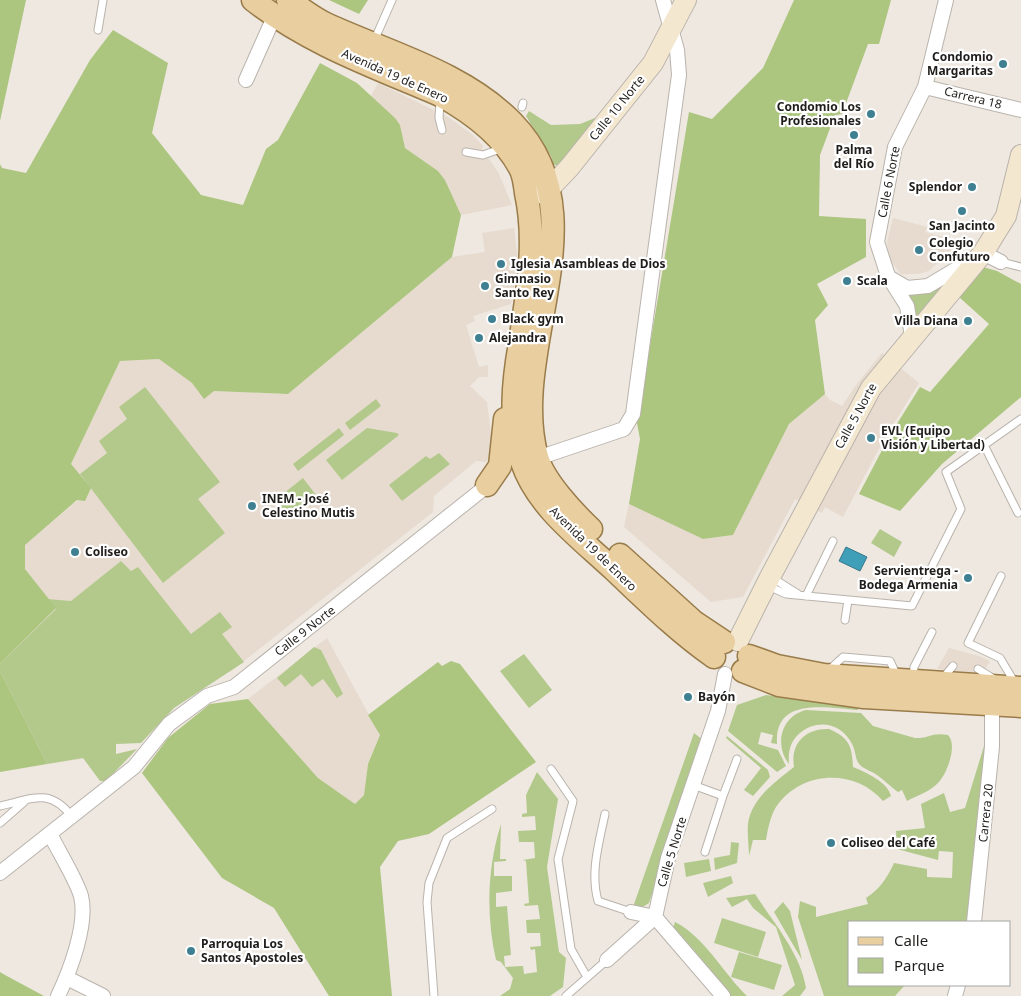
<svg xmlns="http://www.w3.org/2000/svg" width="1021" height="996" viewBox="0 0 1021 996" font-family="'Noto Sans',sans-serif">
<rect width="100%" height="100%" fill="#eee8e1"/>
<!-- built -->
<path fill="#e6dbce" d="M378 83 448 117 473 135 483 146 482 149 498 172 512 205 461 215 445 180 438 171 405 148 400 125 371 96Z
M893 218 928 227 925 232 960 241 929 271 918 274H901L889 259 887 242Z
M514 228 518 261 514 262 516 276 511 304 473 316 475 321 466 325 479 367 488 365V377H479L470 386 487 402 493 449 490 459 486 462 476 461 434 496 433 512 230 672 214 666 116 744V754L47 764 0 671V664L56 608 25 569V545L78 500 71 464 120 361 159 359 192 383 204 398 214 391 288 394 452 257 485 252 482 233Z
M882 353 919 383 883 441 843 517 825 507 822 513 795 499 743 597 711 602 624 527 629 504 703 539 733 535 789 424 825 394 830 400 842 406 856 385Z
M327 638 380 735 368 764 364 795 355 804 318 778 248 699Z
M949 648 979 656 990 661 981 676 978 673 937 669Z"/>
<!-- green -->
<path fill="#b3c98c" d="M529 111 551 125 580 124 605 114 558 165H553L552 158 526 116Z
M952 278 918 318 916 317 913 302 907 295 926 293Z
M145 387 220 482 198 499 225 533 163 583 80 474 107 453 99 441 127 419 119 407Z
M376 399 381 406 350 430 345 423Z
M339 428 344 435 298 471 293 464Z
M367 428 397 433 399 435 342 480 326 460Z
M439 453 450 464 402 501 389 485 426 456 430 459Z
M303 478 316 495 287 518 274 501Z
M880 529 902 542 894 557 871 543Z
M121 561 131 571 138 567 191 634 220 612 232 627 222 634 244 662 174 708 141 743 116 744V754L137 749 106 781H100L83 758 47 764 0 671V664L56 609 47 599 71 601Z
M314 647 321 650 343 694 337 698 323 679 312 687 301 674 285 687 277 678Z
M524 654 552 690 529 708 500 671Z
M766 695 858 707V710C827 708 774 696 777 744L771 743 773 735 761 732 758 744 778 750 786 766 777 772 728 731 737 705Z
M806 710 861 713 873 726 915 738C928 739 931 732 948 735 958 745 947 774 938 783 931 791 916 796 907 801L902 790 898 792C891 787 884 780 877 775 872 771 865 770 860 765 855 760 856 751 852 744 842 724 818 718 800 733 790 741 788 752 789 764 774 745 781 716 806 710Z
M829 729C850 738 852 747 853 767 865 772 888 782 891 796L883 801C855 768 801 770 776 807 770 817 768 829 766 840H753L749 856C749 846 747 834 748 824 751 799 776 781 794 767 790 743 806 728 829 729Z
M694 733 703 740 649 903 641 908 633 907Z
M727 736 768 770 770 777 753 796 744 790 761 768 726 738Z
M984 746 988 747 968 922H850V985H905L895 996H824L798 917 800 901 816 907V917L868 904 866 898C880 889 887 878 894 863L927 869V877L952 878 953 852 939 851 938 860 897 849 896 831 925 828 921 804 944 793 950 812 965 808Z
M537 772 558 799 547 867 559 952 566 958 563 987 550 996H500L510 989 513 978 501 962 496 960C486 916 487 868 501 824L500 859H506V861L494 862V876H512V891L496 893V907L507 906 511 955 504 956 505 967 523 966 524 974 537 972 535 949 531 950 530 947 541 946 540 933H527L526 920 540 919 538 905 525 906 524 904 529 903 526 861 523 860 535 858 534 842H519L518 831 536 830 535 816 522 817V814L527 813 526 795Z
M731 842 739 843 737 863 715 870 714 858 730 855Z
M709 859 711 871 686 877 684 863Z
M731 876 733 883 708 897 703 883Z
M755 894C773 922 801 954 806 988L800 996H782L795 985 776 927 753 908 747 899 732 907 726 898Z
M783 902 790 911 802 960 774 912Z
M722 918 766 932 758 957 714 943Z
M675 922C705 937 723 973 747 996H730L673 928Z
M739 952 782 965 774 990 731 977Z"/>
<!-- forest -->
<path fill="#acc57f" d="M0 0H26L0 121Z
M329 0H368L359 14Z
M794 0H891L879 44H868L842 114 835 115 820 155 819 216 866 219V257L817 284 828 305 815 320 825 394 789 424 733 535 703 539 629 504 640 439 637 423 689 112 712 119 763 68Z
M113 30 168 63 152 133 201 195 243 205 266 149 278 140 320 63 357 83 395 118 400 125 405 148 438 171 445 180 461 215 452 257 288 394 214 391 204 399 192 383 159 359 120 361 71 464 91 488 85 501 77 500 25 545V569L56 608 0 664V164L2 168 26 173 90 60Z
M983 267 997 271 1021 284V397L942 464 900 511 859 494 890 435 920 387 930 392 989 324 959 297Z
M451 661 460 664 536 762 429 834 398 841 380 867 392 996H329L274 908 222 878 142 773 168 738 210 704 248 699 318 778 355 804 364 795 368 764 380 735 368 715 438 662 442 666Z
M0 671 47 764 0 772Z
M0 972 5 975 44 996H0Z"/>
<!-- water -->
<path fill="#3f9fb9" stroke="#36788a" d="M846 547 867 557 860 571 839 561Z"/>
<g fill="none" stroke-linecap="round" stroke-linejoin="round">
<!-- lane casing -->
<g stroke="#b9b3ac" stroke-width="9">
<path id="lane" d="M98 30 103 0
M374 41 392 0
M440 101 439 118 442 130
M522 107 523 103
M466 152 483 155 503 148
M1001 262 1021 267
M984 445 1018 513
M1001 576 968 643 1000 658 1015 683
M771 577 798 594
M768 586 786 594 912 606 961 509 946 472 1021 419
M806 596 833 541
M845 620 848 600
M830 669 843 657 890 661 897 676
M978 669 994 679
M913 677 914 667 932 632
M942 679 953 666
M551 769 573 801 558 859 571 949 587 977
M693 785 723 796 705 852
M723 796 737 759
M0 806C32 799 50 787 72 817
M605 814C599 843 590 872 598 901L631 912
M0 823 24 802
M434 996 427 902 429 883 447 838 492 809
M566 996 607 960"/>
</g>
<!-- street casing -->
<g stroke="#b9b3ac" stroke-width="16">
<path id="street" d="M246 80 274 17
M925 87 1021 110
M890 278 907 288 928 286 983 253 1001 262
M912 336 907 306 888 276 877 242 895 147 925 87 946 0
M532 460 624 429 633 414 679 75 677 50 663 0
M50 834C59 852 76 879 81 896 88 924 70 971 58 996
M0 873 134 767 169 724 207 696 234 687 493 481
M631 912 655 917 723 996
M974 922 992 747V703
M607 960 655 917 668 858 718 711 725 674
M67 978 103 996
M955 996 958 985"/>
</g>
<!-- secondary casing -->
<g stroke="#b9b3ac" stroke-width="22">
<path id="secondary" d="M535 194 548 190 569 168 653 63 686 0
M738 641 770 577 871 388 983 253 1006 216 1021 155"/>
</g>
<!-- primary casing -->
<g stroke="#997c49" stroke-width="25">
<path id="primary" d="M253 0C309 44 375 67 440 95 471 112 503 136 520 168 524 175 525 185 526 193 537 244 527 292 520 343 513 382 509 423 522 462 537 507 581 539 614 570 647 601 677 631 714 657
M288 0C301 8 313 18 326 24 389 53 463 72 512 122 604 216 507 349 537 457 544 481 573 512 591 529
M487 485 500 466 505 419
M620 555 694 622 724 642
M749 656 777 666 824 675 1021 688
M743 671 779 685 864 697 1021 706"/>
</g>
<!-- lane -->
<use href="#lane" stroke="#fff" stroke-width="7"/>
<!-- street -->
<use href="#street" stroke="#fff" stroke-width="14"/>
<!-- secondary -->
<use href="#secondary" stroke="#f4e7d0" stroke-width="20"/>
<!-- primary -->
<use href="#primary" stroke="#e9cea0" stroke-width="22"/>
</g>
<!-- markers -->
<g fill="#3e8091" stroke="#fff" stroke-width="2">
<circle cx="1003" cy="64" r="5"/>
<circle cx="871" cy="114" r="5"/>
<circle cx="854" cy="135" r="5"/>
<circle cx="972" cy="187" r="5"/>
<circle cx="962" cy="211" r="5"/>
<circle cx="919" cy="250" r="5"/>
<circle cx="501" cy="264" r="5"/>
<circle cx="847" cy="281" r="5"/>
<circle cx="485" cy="286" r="5"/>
<circle cx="492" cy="319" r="5"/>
<circle cx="968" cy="321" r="5"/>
<circle cx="479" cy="338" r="5"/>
<circle cx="871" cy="438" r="5"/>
<circle cx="252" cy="506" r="5"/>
<circle cx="75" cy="552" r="5"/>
<circle cx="968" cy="578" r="5"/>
<circle cx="688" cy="697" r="5"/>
<circle cx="831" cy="843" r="5"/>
<circle cx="191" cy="951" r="5"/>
</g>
<g text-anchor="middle" stroke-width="4.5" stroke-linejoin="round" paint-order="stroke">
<!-- poi labels -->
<g font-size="12" font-weight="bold" fill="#201e1c" stroke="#fff" text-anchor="start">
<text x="993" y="61" text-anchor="end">Condomio<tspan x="993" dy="14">Margaritas</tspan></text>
<text x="861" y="111" text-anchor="end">Condomio Los<tspan x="861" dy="14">Profesionales</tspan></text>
<text x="854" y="154" text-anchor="middle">Palma<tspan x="854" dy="14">del Río</tspan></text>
<text x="962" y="191" text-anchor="end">Splendor</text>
<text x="962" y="230" text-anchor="middle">San Jacinto</text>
<text x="929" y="247">Colegio<tspan x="929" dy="14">Confuturo</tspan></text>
<text x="511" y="268">Iglesia Asambleas de Dios</text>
<text x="495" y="283">Gimnasio<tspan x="495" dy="14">Santo Rey</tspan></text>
<text x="857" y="285">Scala</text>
<text x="502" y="323">Black gym</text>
<text x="958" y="325" text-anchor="end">Villa Diana</text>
<text x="489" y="342">Alejandra</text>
<text x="881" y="435">EVL (Equipo<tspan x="881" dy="14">Visión y Libertad)</tspan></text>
<text x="262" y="503">INEM - José<tspan x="262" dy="14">Celestino Mutis</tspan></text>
<text x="85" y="556">Coliseo</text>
<text x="958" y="575" text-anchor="end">Servientrega -<tspan x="958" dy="14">Bodega Armenia</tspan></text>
<text x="698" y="701">Bayón</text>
<text x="841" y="847">Coliseo del Café</text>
<text x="201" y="948">Parroquia Los<tspan x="201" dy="14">Santos Apostoles</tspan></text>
</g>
<!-- street labels -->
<g font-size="12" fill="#201e1c" stroke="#fff">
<text transform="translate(395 76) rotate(24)" y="4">Avenida 19 de Enero</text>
<text transform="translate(973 98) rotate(14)" y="4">Carrera 18</text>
<text transform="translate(617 108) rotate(-51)" y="4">Calle 10 Norte</text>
<text transform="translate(889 182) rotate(-79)" y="4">Calle 6 Norte</text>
<text transform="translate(856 416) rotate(-61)" y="4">Calle 5 Norte</text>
<text transform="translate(593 549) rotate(44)" y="4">Avenida 19 de Enero</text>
<text transform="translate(305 631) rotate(-38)" y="4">Calle 9 Norte</text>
<text transform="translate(986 813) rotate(-84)" y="4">Carrera 20</text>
<text transform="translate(672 852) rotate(-73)" y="4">Calle 5 Norte</text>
</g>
</g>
<!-- legend -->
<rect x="848" y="921" width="162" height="65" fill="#ffffff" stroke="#a6a5a4"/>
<rect x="858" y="937" width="25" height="8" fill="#e9cea0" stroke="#a6a5a4"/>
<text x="894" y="946" font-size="15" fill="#201e1c">Calle</text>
<rect x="858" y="958" width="25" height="15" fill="#b3c98c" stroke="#a6a5a4"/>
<text x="894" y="971" font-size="15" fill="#201e1c">Parque</text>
</svg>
